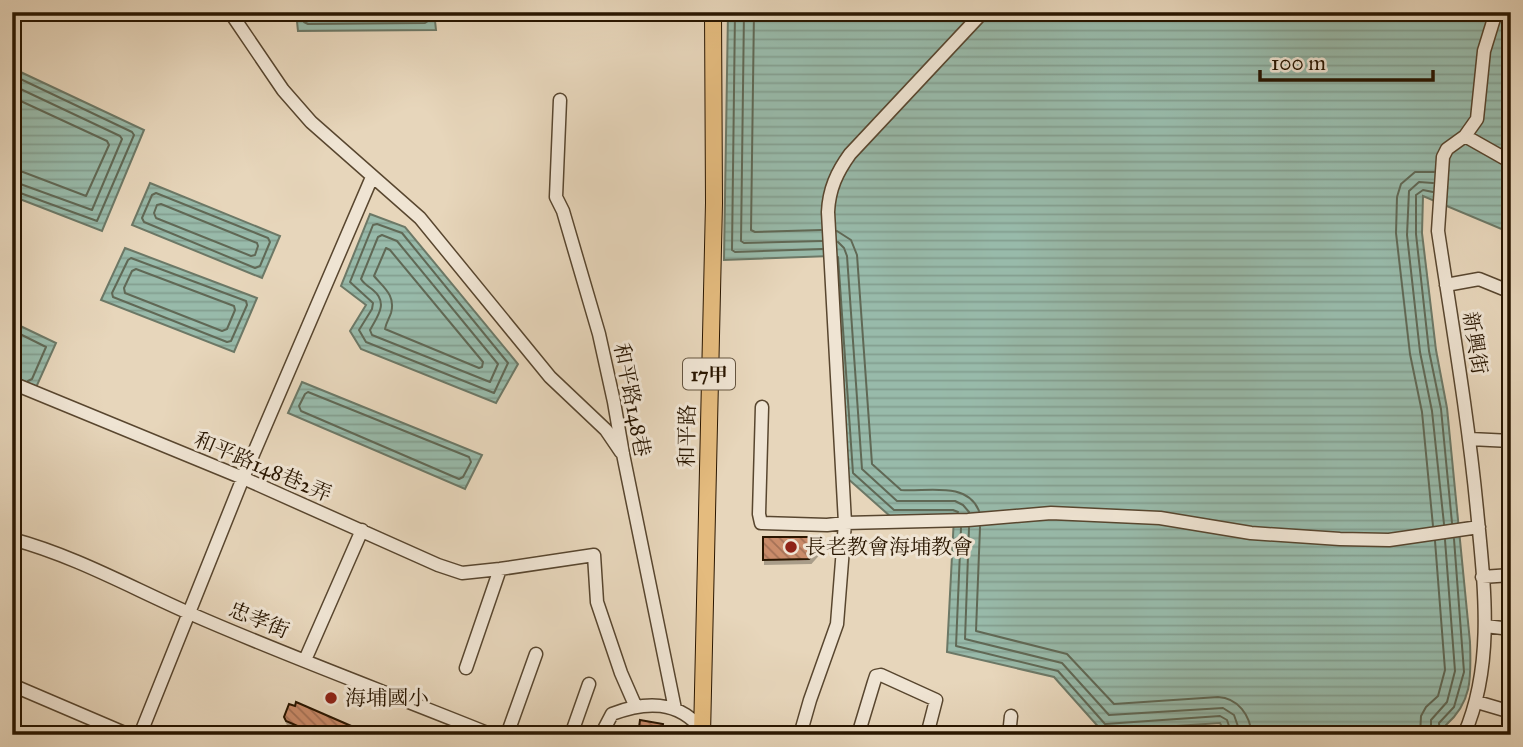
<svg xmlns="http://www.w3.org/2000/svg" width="1523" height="747" viewBox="0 0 1523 747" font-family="'IM FELL Great Primer','Noto Serif TC',serif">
<defs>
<pattern id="water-rules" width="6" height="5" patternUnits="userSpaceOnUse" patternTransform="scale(1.75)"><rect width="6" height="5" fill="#98baaa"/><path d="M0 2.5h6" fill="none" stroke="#839f90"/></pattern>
<pattern id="building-back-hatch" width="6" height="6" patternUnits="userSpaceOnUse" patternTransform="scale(1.75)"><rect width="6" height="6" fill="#ca8c6b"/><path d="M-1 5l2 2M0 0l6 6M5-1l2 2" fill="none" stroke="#a47156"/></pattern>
<filter id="shadow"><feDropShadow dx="2" dy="4" stdDeviation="0" flood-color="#0004"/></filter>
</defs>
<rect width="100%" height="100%" fill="#e7d6bb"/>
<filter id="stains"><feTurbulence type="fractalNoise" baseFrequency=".00286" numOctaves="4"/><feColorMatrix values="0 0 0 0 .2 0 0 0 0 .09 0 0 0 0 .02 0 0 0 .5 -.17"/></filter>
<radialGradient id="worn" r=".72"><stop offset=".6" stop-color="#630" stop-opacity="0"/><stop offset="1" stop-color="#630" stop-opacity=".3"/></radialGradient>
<!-- water -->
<path fill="url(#water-rules)" stroke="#6c7866" stroke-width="2" d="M296 12H434L436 30 298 31Z
M728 12H1511V233L1423 196 1422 233 1436 350 1447 408 1470 642C1471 676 1473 701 1446 725L1447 735H1226L1220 723 1102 731 1054 677 947 652 954 517H891L846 477 831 256 724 260Z
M12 68 144 130 102 231 12 196Z
M150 183 280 236 262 278 132 225Z
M370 214 405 227 518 364 496 403 361 349 350 331 366 305 341 286Z
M125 248 257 298 234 352 101 300Z
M12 322 56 343 34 392 12 381Z
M302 382 482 455 465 489 288 413Z"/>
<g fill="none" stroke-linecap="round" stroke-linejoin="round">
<!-- shore -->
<path stroke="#606855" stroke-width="2" d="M303 12 304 22 308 24 425 23 428 21V12
M312 12 316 15 415 14 419 12
M735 12 732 250 735 252 822 249
M744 12 741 241 744 243 822 241
M754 12 751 230 755 232 821 230
M12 75 132 132 134 135 97 221 12 190
M12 85 120 136 122 139 92 210 12 181
M12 97 107 141 109 145 86 196 23 172 12 170
M1433 183 1419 182 1409 191 1407 235 1420 352 1432 411 1444 524
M1433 192 1423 190 1416 195V234L1429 351 1441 409 1452 523
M156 193 268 238 270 242 260 266 255 268 144 222 142 218 152 195Z
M161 204 257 243 258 246 255 255 251 256 156 218 154 213 157 205Z
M377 224 402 233 508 363 494 393 366 342 359 330 372 309 373 303 350 282 373 225Z
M837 231 851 240 857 255 872 464 901 490C927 492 967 481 979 511
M382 235 397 241 498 364 490 382 372 335 370 330C377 317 389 303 373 290 368 286 364 284 361 279L378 237Z
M838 242 844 248 847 256 862 469 897 501H955L963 505 969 512
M386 248 390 250 483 362 482 367 479 368 385 329C386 323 389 319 391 313 396 295 383 287 374 276Z
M838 257 853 473 894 510H953L958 512
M131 258 246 301 247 305 231 341 227 342 113 297 112 293 128 260Z
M136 269 234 306 235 310 227 329 222 331 125 293 124 288 132 271Z
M12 330 46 347 32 379 28 381
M308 392 469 457 471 462 463 477 459 479 301 411 299 406 305 394Z
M1433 526 1422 412 1410 354 1396 233 1397 197 1401 184 1415 172H1434
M980 527 976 631 1067 654 1114 704 1218 697C1238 698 1250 715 1252 735
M961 528 956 646 1058 671 1105 724 1220 716 1227 720 1232 735
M969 528 965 639 1062 663 1109 715 1223 708 1234 715 1241 735
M1420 735 1421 716 1426 707 1438 696 1445 670 1435 541
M1431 735V720L1447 702 1455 671 1445 540
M1440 735 1439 723 1454 707 1464 672 1454 539"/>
</g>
<!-- building -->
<path fill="url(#building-back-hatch)" stroke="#291600" stroke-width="2" filter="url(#shadow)" d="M763 537H808L817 541 818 549 809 559 763 560Z
M296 702 372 735H318L286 721 284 717 289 704 295 706Z
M640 720 663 724 661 735H638Z"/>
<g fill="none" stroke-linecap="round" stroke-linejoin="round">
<!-- minor casing -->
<g stroke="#58462f" stroke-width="15">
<path id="minor" d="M230 12 283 90 311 122 420 218 550 377 606 430 621 452
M560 100 556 197 563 211 599 334 614 402 623 454 675 709
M1465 136 1511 162
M1446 285 1479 279 1511 292
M12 383 243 478 438 565 462 573 500 569 594 555 597 602 621 673 635 705
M762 407 759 514 761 523 827 525 845 523 968 520 1051 513 1160 518 1251 533 1340 539 1389 540 1479 527
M1470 439 1511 441
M12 539C75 556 130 587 189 613 289 657 391 694 492 735
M1482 577 1511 575
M1485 626 1511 629
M305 660 362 530
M466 668 500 569
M12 685 129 735
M1477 702 1511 712
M140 735 243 478 372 177
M507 735 536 654
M571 735 589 684
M601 735 612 714C646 701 678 700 702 730
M800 735 810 700 837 624 845 523 828 212C829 189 837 172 850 154L983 12
M858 735 874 682 876 676 881 675 936 700 927 735
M1009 735 1011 716
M1464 735C1495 664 1484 584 1477 510 1468 416 1452 324 1438 231L1443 157 1447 149 1465 136 1477 119 1484 51 1496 12"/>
</g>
<!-- major casing -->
<g stroke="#291600" stroke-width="18">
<path id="major" d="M702 735 714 203 713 12"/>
</g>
<!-- minor -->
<use href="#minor" stroke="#efe4d3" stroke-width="12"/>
<!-- major -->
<use href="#major" stroke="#e4bb7e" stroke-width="16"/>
</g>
<!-- markers -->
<g fill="#8f2418" stroke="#efe4d3" stroke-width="2.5">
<circle cx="791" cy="547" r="7"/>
<circle cx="331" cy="698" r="7"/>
</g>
<g text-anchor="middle" stroke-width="6" stroke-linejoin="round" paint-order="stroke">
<!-- shield labels -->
<rect fill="#efe4d3" stroke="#64543f" stroke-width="2" x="683" y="358.5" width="52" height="31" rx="5"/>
<g font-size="19" font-weight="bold" fill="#291600">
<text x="709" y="381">17甲</text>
</g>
<!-- street labels -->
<g font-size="21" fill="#291600" stroke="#efe4d3">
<text transform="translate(1475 343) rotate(81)" y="7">新興街</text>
<text transform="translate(632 400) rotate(79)" y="7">和平路148巷</text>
<text transform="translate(687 436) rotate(-89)" y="7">和平路</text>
<text transform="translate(263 467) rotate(23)" y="7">和平路148巷2弄</text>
<text transform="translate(259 620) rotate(22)" y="7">忠孝街</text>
</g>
<!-- poi labels -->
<g font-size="21" fill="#291600" stroke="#efe4d3" text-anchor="start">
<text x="805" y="554">長老教會海埔教會</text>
<text x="345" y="705">海埔國小</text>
</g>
</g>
<!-- margin -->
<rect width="1523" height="747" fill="none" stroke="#e7d6bb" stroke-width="42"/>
<rect x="14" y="14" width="1495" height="719" fill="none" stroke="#291600" stroke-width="3.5"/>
<rect x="21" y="21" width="1481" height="705" fill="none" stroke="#291600" stroke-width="2"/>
<!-- scale -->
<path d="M1260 70v10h173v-10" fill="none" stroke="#291600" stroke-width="3.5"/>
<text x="1271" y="70" font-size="21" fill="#291600" stroke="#efe4d3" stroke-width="5" paint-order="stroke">100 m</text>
<rect width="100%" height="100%" filter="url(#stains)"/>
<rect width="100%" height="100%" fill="url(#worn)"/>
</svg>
